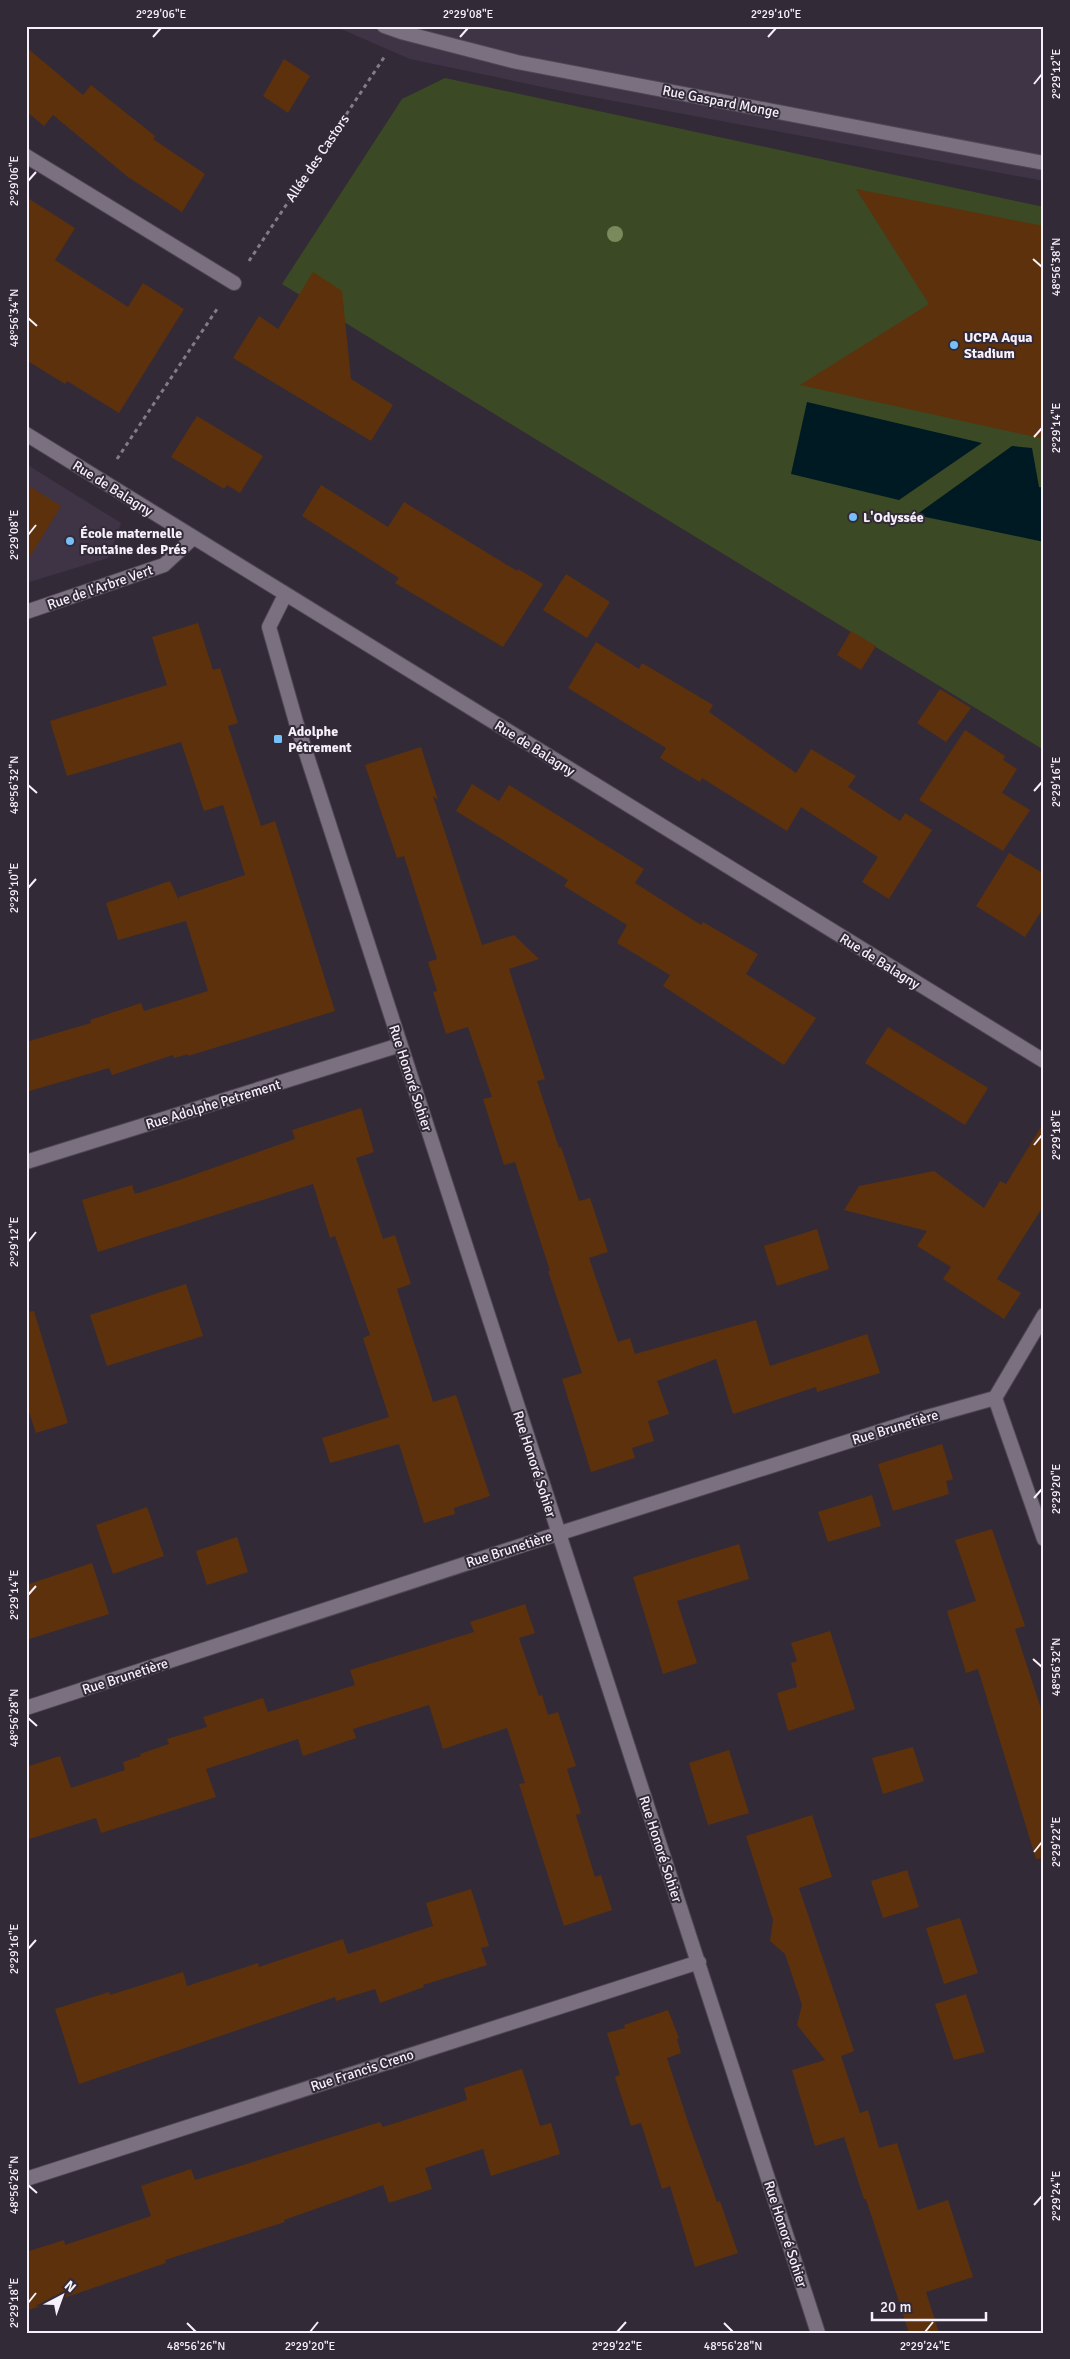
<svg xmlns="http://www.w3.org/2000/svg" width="1070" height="2359" viewBox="0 0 1070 2359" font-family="Signika,sans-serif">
<rect width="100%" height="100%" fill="#332a38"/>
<!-- built -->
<path fill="#3f3346" d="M334 26H1044V181L571 93 410 59Z
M26 464 121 523 108 558 26 583Z"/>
<!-- green -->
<path fill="#3b4a24" d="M445 78 1044 207V750L282 284 402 99Z"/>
<!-- water -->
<path fill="#001a23" d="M807 402 982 443 899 500 791 474Z
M1012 446 1032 448 1039 487 1044 488V542L916 515Z"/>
<!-- building -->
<path fill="#5d310b" d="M26 47 83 95 91 85 155 136 153 139 205 174 182 212 128 177 53 115 44 126 26 111Z
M284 59 310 76 288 113 263 96Z
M856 189 1044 226V439L800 385 929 304Z
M26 197 75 228 55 260 128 307 143 283 184 309 119 413 67 381 65 384 26 360Z
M313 272 342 291 351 379 393 405 371 441 233 358 259 316 278 329Z
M197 416 263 456 240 493 227 485 224 489 171 457Z
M26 484 61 506 26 563Z
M321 485 388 527 404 502 517 571 518 569 543 584 503 647 395 583 399 578 302 516Z
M566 574 610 602 587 638 543 610Z
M198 623 213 670 220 668 238 723 228 726 261 826 275 821 335 1011 188 1056V1054L174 1058 173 1055 112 1075 109 1068 26 1092V1042L91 1023 90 1020 141 1003 144 1011 208 991 186 921 118 940 106 903 170 881 179 900V897L245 875 223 805 204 811 181 742 67 776 50 721 167 685 152 637Z
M851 631 876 646 861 670 837 655Z
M596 642 639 669 642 663 713 705 709 712 796 773 811 749 856 776 848 787 900 821 905 813 932 830 889 899 862 882 878 857 801 807 787 831 702 778 700 782 660 758 666 748 568 688Z
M940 689 971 708 946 742 917 723Z
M965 730 1005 756 1003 760 1017 769 1002 793 1030 810 1003 851 919 800Z
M421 747 438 800 433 796 482 945 514 935 539 959 509 969 545 1079 537 1081 559 1148 561 1147 579 1201 590 1198 608 1252 589 1258 618 1342 630 1338 635 1354 756 1320 770 1366 867 1334 880 1373 817 1392 816 1387 733 1414 716 1359 657 1381 669 1414 648 1421 654 1441 632 1448 635 1458 591 1472 562 1379 582 1373 548 1271H550L515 1162 504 1165 483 1099 492 1097 468 1027 446 1034 433 992 437 991 428 962 437 959 404 856 397 858 365 765Z
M472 784 499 801 509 785 644 869 635 883 701 925 703 922 758 954 746 974 816 1018 784 1065 663 986 670 975 617 943 627 925 564 886 568 880 456 811Z
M1009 853 1044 874V907L1025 937 976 906Z
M888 1027 988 1088 965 1125 865 1063Z
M361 1108 374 1152 356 1158 383 1239 395 1235 411 1284 397 1289 433 1402 456 1395 490 1496 454 1508 455 1514 424 1523 399 1444 330 1463 322 1438 389 1417 363 1338 370 1335 335 1236 330 1238 313 1184 98 1252 82 1200 132 1185 135 1194 179 1180 295 1139 292 1130Z
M1044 1122V1205L997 1279 1021 1293 1004 1319 943 1279 951 1267 917 1246 927 1231 844 1210 859 1186 934 1171 984 1208 1000 1181 1006 1184Z
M817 1229 829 1269 777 1286 764 1246Z
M186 1284 203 1336 107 1366 90 1315Z
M34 1311 68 1423 36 1433 26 1403V1312Z
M942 1444 953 1479 946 1481 949 1494 893 1511 878 1464Z
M872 1495 881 1526 828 1542 818 1512Z
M147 1507 164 1556 113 1574 96 1525Z
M992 1529 1025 1626 1015 1629 1044 1718V1858L1036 1859 978 1669 966 1673 947 1611 976 1601 955 1540Z
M237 1537 248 1572 207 1585 196 1551Z
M739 1544 749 1579 677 1601 697 1663 663 1674 633 1577Z
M92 1563 109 1614 26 1640V1585Z
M525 1604 535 1633 519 1638 539 1696 542 1695 548 1715 558 1712 576 1766 567 1769 581 1813 576 1815 595 1877 601 1875 612 1910 564 1926 519 1784 525 1783 507 1728 443 1749 429 1705 353 1729 356 1738 303 1756 298 1739 206 1769 216 1797 101 1833 96 1818 26 1840V1767L60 1756 71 1788 125 1770 123 1762 141 1756 140 1754 169 1744 167 1739 207 1727 203 1717 263 1698 268 1712 355 1685 350 1670 474 1632 470 1622Z
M830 1631 855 1709 788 1731 777 1693 797 1687 791 1663 797 1661 791 1643Z
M913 1747 924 1781 883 1794 872 1758Z
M729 1750 749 1813 708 1825 689 1763Z
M812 1815 832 1877 799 1888 854 2051 841 2056 860 2113 868 2110 879 2148 897 2143 918 2210 948 2200 973 2277 926 2292 939 2333H909L866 2199H864L844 2137 815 2146 792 2070 825 2060 797 2025 802 2005 785 1954 770 1941 773 1920 746 1836Z
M907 1870 919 1907 883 1918 871 1881Z
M471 1889 489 1946 481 1948 487 1965 423 1985 424 1987 380 2003 375 1989 336 2001 335 1997 79 2084 55 2009 109 1992 110 1995 183 1972 187 1986 258 1963 259 1967 343 1939 348 1954 433 1926 426 1903Z
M960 1918 978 1973 944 1984 926 1928Z
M966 1994 985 2052 954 2060 935 2004Z
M668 2010 679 2038 677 2039 681 2053 667 2058 688 2122 717 2202 720 2201 738 2253 695 2267 670 2186 662 2189 641 2123 631 2126 615 2077 620 2075 607 2033 625 2028 624 2025Z
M522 2069 540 2126 551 2123 560 2154 491 2176 483 2149 425 2168 432 2189 389 2203 383 2185 284 2220 285 2222 165 2260 166 2263 26 2311V2252L64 2240 65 2245 151 2216 141 2186 191 2169 195 2180 380 2122 383 2127 467 2100 464 2088Z"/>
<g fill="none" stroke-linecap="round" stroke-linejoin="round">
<!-- minor casing -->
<g stroke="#4f4753" stroke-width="16">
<path id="minor" d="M26 156 234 283
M26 434 1044 1061
M285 595 269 627 296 722 818 2333
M26 612 164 565 193 538
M26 1162 400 1045
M995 1398 1044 1539
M995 1398 1044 1315
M26 1708 529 1543 906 1423 995 1398
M26 2179 699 1962"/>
</g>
<!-- tertiary casing -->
<g stroke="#4f4753" stroke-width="16">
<path id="tertiary" d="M384 26 401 32 517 62 1044 163"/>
</g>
<!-- path -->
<path stroke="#837b87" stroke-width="3" stroke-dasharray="4 4" stroke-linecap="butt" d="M249 261 385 56
M117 459 219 306"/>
<!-- minor -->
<use href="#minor" stroke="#7a7080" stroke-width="14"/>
<!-- tertiary -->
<use href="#tertiary" stroke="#7a7080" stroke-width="14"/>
</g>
<!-- trees -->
<circle fill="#7a8a5c" cx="615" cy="234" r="8"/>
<!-- ticks -->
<path fill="none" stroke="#f5f0f9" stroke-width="2" d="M153 37 161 28M460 37 468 28M768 37 776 28M1034 84 1042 74M28 181 36 172M1033 259 1042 267M28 318 37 326M1034 437 1042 428M28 535 36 525M28 785 37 793M1034 791 1042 782M28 888 36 879M1034 1145 1042 1135M28 1242 36 1232M1034 1498 1042 1489M28 1595 36 1586M1033 1659 1042 1667M28 1718 37 1726M1034 1852 1042 1842M28 1949 36 1940M28 2185 37 2193M1034 2205 1042 2196M28 2303 36 2293M187 2323 196 2332M724 2323 733 2332M310 2332 318 2322M617 2332 626 2322M925 2332 933 2322"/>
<!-- markers -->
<g fill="#77c0f7" stroke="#332a38" stroke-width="2">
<circle cx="954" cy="345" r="5"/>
<circle cx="853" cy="517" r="5"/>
<circle cx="70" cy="541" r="5"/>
<rect x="273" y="734" width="10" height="10" rx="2.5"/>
</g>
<g text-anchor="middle" stroke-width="4" stroke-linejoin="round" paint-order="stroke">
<!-- street labels -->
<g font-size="14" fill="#f5f0f9" stroke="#332a38">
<text transform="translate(721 101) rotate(11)" y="5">Rue Gaspard Monge</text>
<text transform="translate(317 158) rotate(-56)" y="5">Allée des Castors</text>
<text transform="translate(113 488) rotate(32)" y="5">Rue de Balagny</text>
<text transform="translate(100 587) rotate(-19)" y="5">Rue de l'Arbre Vert</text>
<text transform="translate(535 748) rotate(32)" y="5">Rue de Balagny</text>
<text transform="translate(880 961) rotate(32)" y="5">Rue de Balagny</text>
<text transform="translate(411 1078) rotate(72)" y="5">Rue Honoré Sohier</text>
<text transform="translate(213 1104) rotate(-17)" y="5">Rue Adolphe Petrement</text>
<text transform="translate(895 1427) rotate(-17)" y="5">Rue Brunetière</text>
<text transform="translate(535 1464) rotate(72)" y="5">Rue Honoré Sohier</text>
<text transform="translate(509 1549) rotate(-18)" y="5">Rue Brunetière</text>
<text transform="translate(125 1676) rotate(-18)" y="5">Rue Brunetière</text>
<text transform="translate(661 1849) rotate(72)" y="5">Rue Honoré Sohier</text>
<text transform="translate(362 2070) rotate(-18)" y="5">Rue Francis Creno</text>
<text transform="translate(786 2234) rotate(72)" y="5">Rue Honoré Sohier</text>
</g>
<!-- poi labels -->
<g font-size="14" font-weight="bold" fill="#f5f0f9" stroke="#332a38" text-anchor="start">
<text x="964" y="342">UCPA Aqua<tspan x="964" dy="16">Stadium</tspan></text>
<text x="863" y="522">L'Odyssée</text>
<text x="80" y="538">École maternelle<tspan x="80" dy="16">Fontaine des Prés</tspan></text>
<text x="288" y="736">Adolphe<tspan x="288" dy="16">Pétrement</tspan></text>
</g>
</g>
<!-- border -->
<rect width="1070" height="2359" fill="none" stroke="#332a38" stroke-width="55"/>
<!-- north arrow -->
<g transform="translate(62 2296) rotate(41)" stroke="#332a38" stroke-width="4" paint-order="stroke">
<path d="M0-4L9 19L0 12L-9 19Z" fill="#f5f0f9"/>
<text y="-8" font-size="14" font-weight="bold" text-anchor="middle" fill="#f5f0f9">N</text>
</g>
<!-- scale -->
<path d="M872 2312v8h114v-8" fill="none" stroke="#f5f0f9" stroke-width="2.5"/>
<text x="880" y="2312" font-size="15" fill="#f5f0f9" stroke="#332a38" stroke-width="4" paint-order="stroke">20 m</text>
<rect x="28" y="28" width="1014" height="2304" fill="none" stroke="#f5f0f9" stroke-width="2"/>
<g font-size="12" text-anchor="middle" fill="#f5f0f9">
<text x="161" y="18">2°29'06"E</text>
<text x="468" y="18">2°29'08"E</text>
<text x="776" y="18">2°29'10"E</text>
<text transform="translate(1056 74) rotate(-90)" y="4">2°29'12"E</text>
<text transform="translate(14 181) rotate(-90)" y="4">2°29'06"E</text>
<text transform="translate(1056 267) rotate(-90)" y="4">48°56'38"N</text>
<text transform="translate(14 318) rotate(-90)" y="4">48°56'34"N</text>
<text transform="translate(1056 428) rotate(-90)" y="4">2°29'14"E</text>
<text transform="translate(14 535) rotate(-90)" y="4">2°29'08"E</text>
<text transform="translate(1056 782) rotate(-90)" y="4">2°29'16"E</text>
<text transform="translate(14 785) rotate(-90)" y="4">48°56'32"N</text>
<text transform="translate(14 888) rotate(-90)" y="4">2°29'10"E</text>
<text transform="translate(1056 1135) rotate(-90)" y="4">2°29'18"E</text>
<text transform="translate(14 1242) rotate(-90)" y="4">2°29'12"E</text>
<text transform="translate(1056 1489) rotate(-90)" y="4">2°29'20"E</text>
<text transform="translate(14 1595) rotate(-90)" y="4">2°29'14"E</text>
<text transform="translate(1056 1667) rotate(-90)" y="4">48°56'32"N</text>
<text transform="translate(14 1718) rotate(-90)" y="4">48°56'28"N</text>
<text transform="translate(1056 1842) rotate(-90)" y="4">2°29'22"E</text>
<text transform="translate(14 1949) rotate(-90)" y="4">2°29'16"E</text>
<text transform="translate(14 2185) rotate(-90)" y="4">48°56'26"N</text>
<text transform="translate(1056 2196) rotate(-90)" y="4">2°29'24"E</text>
<text transform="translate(14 2303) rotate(-90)" y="4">2°29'18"E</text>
<text x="196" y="2350">48°56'26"N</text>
<text x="310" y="2350">2°29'20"E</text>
<text x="617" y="2350">2°29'22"E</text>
<text x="733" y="2350">48°56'28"N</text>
<text x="925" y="2350">2°29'24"E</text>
</g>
</svg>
